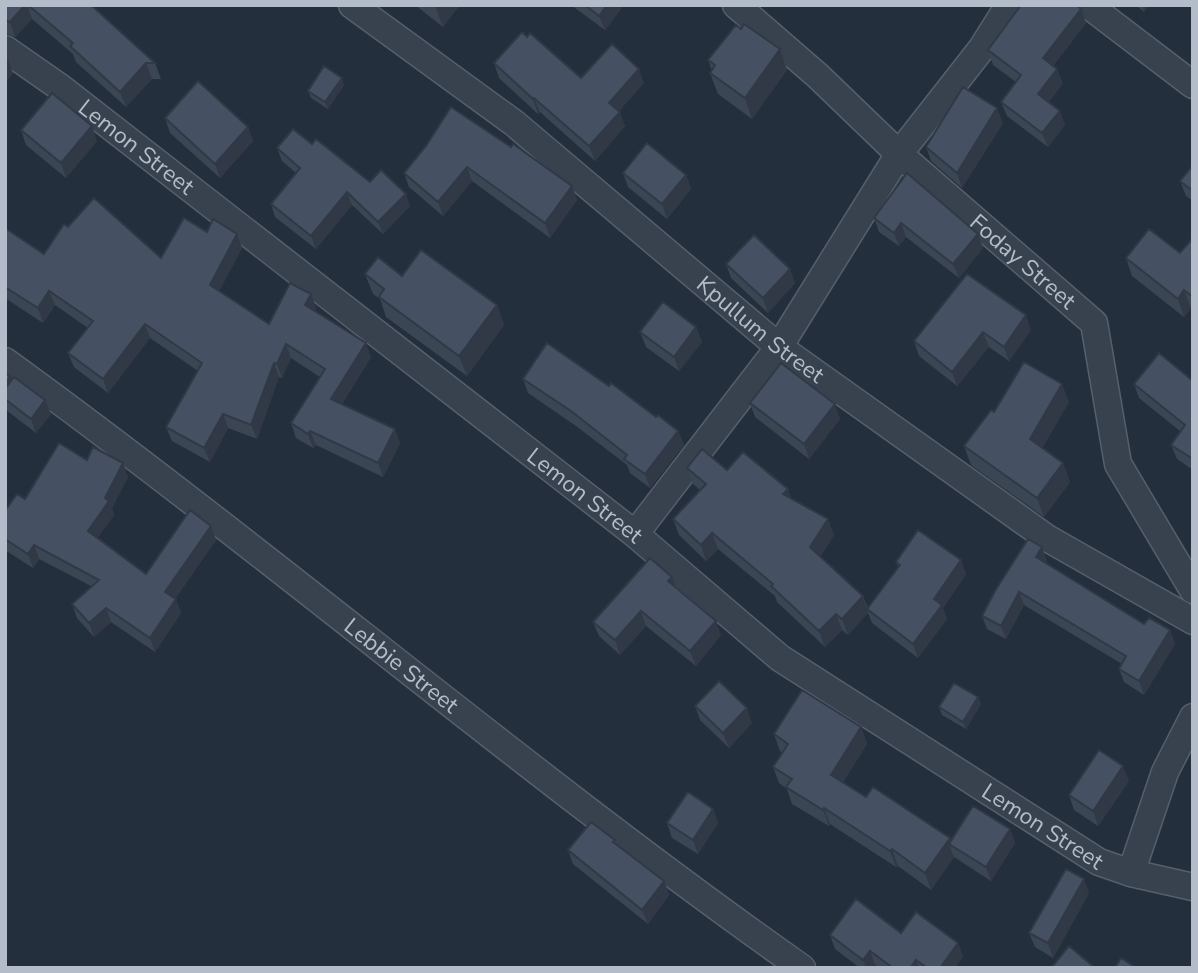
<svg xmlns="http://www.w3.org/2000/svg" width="1198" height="973" viewBox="0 0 1198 973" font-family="'Nunito Sans',sans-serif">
<rect width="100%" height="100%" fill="#242f3e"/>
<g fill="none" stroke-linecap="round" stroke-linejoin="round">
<!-- street casing -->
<g stroke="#565f6c" stroke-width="29">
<g id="street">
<path id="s1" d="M352 5 514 123 779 347 1047 538 1193 621"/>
<path id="s2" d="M736 5 818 76 899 154 1094 323 1118 464 1193 590"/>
<path d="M1088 5 1193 85"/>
<path id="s3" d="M5 49 61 88 635 534 780 658 1099 862 1131 873 1193 887"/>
<path id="s4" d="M5 361C275 557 529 776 802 968"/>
<path d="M635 534 779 347 899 154 982 48 1009 5"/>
<path d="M1131 873 1165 772 1193 717"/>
</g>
</g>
<!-- street -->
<use href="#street" stroke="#38414e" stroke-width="26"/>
</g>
<!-- wall -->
<path fill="#3b4654" d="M5 5H94L93 6 155 63 161 79H152L126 107 76 62 73 54 32 19 15 37 5 33Z
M415 5H460L443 27Z
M571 5H624L605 30Z
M1136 5H1149L1144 12Z
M1081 9 1086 23 1053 66 1063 83 1049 102 1065 125 1048 147 1007 116 1001 102 1016 82 993 65 988 50Z
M741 29 780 49 787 70 752 119 718 94 710 73 712 71 708 60Z
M494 63 581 78 644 83 619 111 625 126 595 161 540 112 538 114 499 78Z
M344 85 328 109 311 98 308 91Z
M165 118 248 127 253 141 220 178 170 133Z
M1003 123 962 188 931 161 926 147Z
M21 130 97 141 66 178 26 145Z
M312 144 370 182 410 206 383 234 352 205 316 249 275 217 271 204 296 173 282 161 277 148Z
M511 147 572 186 577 200 550 238 472 181 443 216 409 187 404 173Z
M1193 165V201L1186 196 1180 181Z
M623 173 686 175 691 189 667 219 628 187Z
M874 218 978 234 983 248 959 278 906 237 899 246 879 232Z
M68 227 161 258 207 232 242 248 219 291 269 324 311 294 316 308 315 311 371 357 342 404 400 443 383 477 316 445 313 448 296 438 291 423 320 377 291 358 282 378 279 377 257 439 228 428 210 462 172 441 166 427 198 371 150 338 108 393 74 367 68 353 88 328 55 305 43 323 5 298V228L44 254Z
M1193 238V310L1191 308 1184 317 1132 276 1126 258 1180 253Z
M726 264 795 283 768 313 731 278Z
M365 274 402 276 497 305 504 325 467 376 386 317 380 299 373 294Z
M967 274 1031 330 1009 361 989 347 957 386 919 356 914 341Z
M696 327 702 342 679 371 646 347 640 332Z
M5 373 10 377 11 381 45 400 51 414 36 433 6 410Z
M523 379 609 386 678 431 684 445 650 488 630 473 627 465 576 426 528 393Z
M1193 381V470L1177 459 1171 445 1180 431 1139 398 1134 384Z
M1069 402 1042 448 1063 463 1070 482 1044 517 971 465 964 446 994 412Z
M750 403 840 419 809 459 755 417Z
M87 460 128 477 112 508 114 515 97 538 146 574 211 526 216 540 175 599 181 613 155 652 111 622 94 637 77 618 72 604 91 586 39 559 33 568 5 550V511Z
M687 468 727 470 788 489 791 498 834 535 820 557 863 596 868 608 898 567 896 562 961 560 966 574 943 608 947 619 918 658 872 623 868 613 848 635 842 630 825 647 777 602 775 596 718 549 706 561 679 535 673 519 700 490 693 484Z
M1047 561 1045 563 1144 624 1170 630 1175 644 1144 695 1124 682 1119 669 1122 664 1024 605 1006 639 987 629 982 616Z
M676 588 721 635 696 666 646 626 620 655 599 636 593 622Z
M978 697 981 704 966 729 942 715 939 707Z
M695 706 752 723 729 748 700 720Z
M861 727 867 744 843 782 866 797 951 841 1010 829 1015 843 991 881 954 857 931 890 898 866 896 867 830 824 829 826 792 804 787 789 779 783 773 767 782 753 780 751 774 734Z
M1129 781 1098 826 1074 810 1069 795Z
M713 809 718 823 698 854 672 838 667 823Z
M615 840 617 845 664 881 669 895 648 924 573 864 568 850Z
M1089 893 1053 958 1035 947 1029 933Z
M901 933 958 943 963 957 955 968H879L875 965 873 968H860L835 949 830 935Z"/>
<!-- shaded-wall -->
<path fill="#303945" d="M25 5H27L32 19 15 37 10 22Z
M436 5H460L443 27 435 6Z
M607 5H624L605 30 599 16Z
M1142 5H1149L1144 12Z
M1081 9 1086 23 1048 73 1043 58Z
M780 49 787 70 752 119 745 98Z
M8 59 13 74 5 83V61Z
M146 63 152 79 126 107 120 92Z
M639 69 644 83 614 117 609 103Z
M1057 69 1063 83 1044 109 1038 94Z
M342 78 344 85 328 109 325 102Z
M534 98 540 112 538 114 533 99Z
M997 108 1003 123 962 188 957 173Z
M1060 111 1065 125 1048 147 1042 133Z
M620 112 625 126 595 161 589 146Z
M92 126 97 141 66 178 61 163Z
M248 127 253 141 220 178 215 164Z
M467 167 472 181 443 216 438 202Z
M686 175 691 189 667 219 662 204Z
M572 186 577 200 550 238 545 223Z
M347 192 352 205 316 249 311 236Z
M406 194 410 206 383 234 378 222Z
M901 223 906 237 899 246 894 233Z
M237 234 242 248 215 299 210 285Z
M978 234 983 248 959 278 953 264Z
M790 269 795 283 768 313 763 298Z
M1184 290 1191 308 1184 317 1178 299Z
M49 291 55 305 43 323 38 308Z
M311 294 316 308 310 319 305 305Z
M497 305 504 325 467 376 459 356Z
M1026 315 1031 330 1009 361 1004 347Z
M145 324 150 338 108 393 103 379Z
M696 327 702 342 679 371 674 357Z
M983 332 989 347 957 386 952 372Z
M366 343 371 357 336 413 331 399Z
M286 344 291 358 282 378 277 364Z
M274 363 279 377 257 439 251 425Z
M10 377 15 392 5 399V383Z
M1062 384 1069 402 1037 458 1030 439Z
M45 400 51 414 36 433 31 419Z
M835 404 840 419 809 459 804 444Z
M223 414 228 428 210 462 204 448Z
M395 429 400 443 383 477 378 463Z
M310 431 316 445 313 448 308 434Z
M678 431 684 445 650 488 645 474Z
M123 463 128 477 112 508 114 515 93 545 88 531Z
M1063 463 1070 482 1044 517 1037 498Z
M788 489 793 505 783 494Z
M828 519 834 535 816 563 810 547Z
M211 526 216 540 170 606 165 592Z
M712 533 718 549 706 561 701 545Z
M34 545 39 559 33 568 28 554Z
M1042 547 1047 561 1041 571 1036 557Z
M961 560 966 574 943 608 947 619 918 658 913 644 934 599Z
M672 577 677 591 668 581Z
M1019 592 1024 605 1006 639 1001 626Z
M863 596 868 613 848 635 842 619Z
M176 599 181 613 155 652 150 638Z
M106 608 111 622 94 637 89 623Z
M641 611 646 626 620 655 615 640Z
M836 614 842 630 825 647 819 631Z
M716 621 721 635 696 666 690 651Z
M1170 630 1175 644 1144 695 1139 681Z
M978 697 981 704 966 729 963 722Z
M747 708 752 723 729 748 723 733Z
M861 727 867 744 837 792 831 775Z
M1123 766 1129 781 1098 826 1093 811Z
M824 808 830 824 829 826 823 810Z
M713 809 718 823 698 854 693 840Z
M1010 829 1015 843 991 881 986 867Z
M950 838 953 846 949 844 954 857 931 890 925 873Z
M892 849 898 866 896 867 890 851Z
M1084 879 1089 893 1053 958 1048 943Z
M664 881 669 895 648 924 642 910Z
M958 943 963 957 955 968H940Z
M870 951 875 965 873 968H866L863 960Z
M916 960 919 968H910Z"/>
<!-- building -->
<path fill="#455162" stroke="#303945" stroke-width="2" d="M5 5H25L10 22 5 20Z
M28 5H91L155 63H146L120 92 70 46 73 43Z
M585 5H607L599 16Z
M1021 5H1077L1081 9 1043 58 1057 69 1038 94 1060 111 1042 133 1001 102 1021 75 988 50Z
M744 24 780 49 745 98 710 73 715 65 708 60 736 25 741 29Z
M522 32 527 37 530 33 581 78 612 44 639 69 609 103 620 112 589 146 534 98 533 99 494 63Z
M324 66 342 78 325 102 308 91Z
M198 81 248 127 215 164 165 118Z
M963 87 997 108 957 173 926 147Z
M52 93 92 126 61 163 21 130Z
M451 107 511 147 513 144 572 186 545 223 467 167 438 202 404 173 426 146Z
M293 129 312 144 316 139 370 182 381 170 406 194 378 222 347 192 311 236 271 204 300 168 277 148Z
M647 143 686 175 662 204 623 173Z
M1193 165V191L1180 181Z
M907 173 978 234 953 264 901 223 894 233 874 218Z
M94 198 161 258 184 218 207 232 213 219 237 234 210 285 269 324 290 283 311 294 305 305 366 343 331 399 395 429 378 463 310 431 308 434 291 423 325 369 286 344 277 364 274 363 251 425 223 414 204 448 166 427 202 363 145 324 103 379 68 353 93 321 49 291 38 308 5 287V228L44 254 64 224 68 227Z
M1149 229 1180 253 1193 238V297L1184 290 1178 299 1126 258Z
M754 235 790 269 763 298 726 264Z
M421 250 497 305 459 356 379 297 384 289 365 274 378 257 402 276Z
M967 274 1026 315 1004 347 983 332 952 372 914 341Z
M663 302 696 327 674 357 640 332Z
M547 343 609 386 611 383 656 417 658 415 678 431 645 474 624 459 627 455 571 411 523 379Z
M1159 353 1193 381V459L1171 445 1185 425 1134 384Z
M1024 362 1062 384 1030 439 1063 463 1037 498 964 446 991 410 994 412Z
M781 363 835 404 804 444 750 403Z
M5 373 10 377 5 383Z
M14 377 45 400 31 419 5 399V389Z
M59 443 87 460 93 447 123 463 105 498 109 501 88 531 146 574 190 510 211 526 165 592 176 599 150 638 106 608 89 623 72 604 99 580 34 545 28 554 5 539V511L17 494 25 499Z
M702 449 727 470 743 452 788 489 783 494 828 519 810 547 863 596 842 619 836 614 819 631 771 586 773 584 712 533 701 545 673 519 706 484 687 468Z
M918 530 961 560 934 599 942 605 913 644 867 609 900 565 896 562Z
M1028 539 1042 547 1036 557 1144 624 1149 618 1170 630 1139 681 1119 669 1126 656 1019 592 1001 626 982 616 995 591Z
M650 558 672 577 668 581 716 621 690 651 641 611 615 640 593 622Z
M719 681 747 708 723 733 695 706Z
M954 683 978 697 963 722 939 707Z
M802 690 861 727 831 775 866 797 873 787 950 838 925 873 892 849 890 851 824 808 823 810 786 787 792 779 773 767 788 744 774 734Z
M1099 750 1123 766 1093 811 1069 795Z
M688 792 713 809 693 840 667 823Z
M973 806 1010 829 986 867 949 844Z
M591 822 615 840 613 842 664 881 642 910 568 850Z
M1066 869 1084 879 1048 943 1029 933Z
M856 899 901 933 916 912 958 943 940 968H927L916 960 910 968H893L870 951 863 960 830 935Z
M1069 946 1095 968H1051Z
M1121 958 1136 968H1115Z"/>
<g text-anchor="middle" stroke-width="6" stroke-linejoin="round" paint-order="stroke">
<!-- street labels -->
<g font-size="23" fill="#b4bcc9" stroke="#1d2633">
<text dy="8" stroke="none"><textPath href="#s3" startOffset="164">Lemon Street</textPath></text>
<text dy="8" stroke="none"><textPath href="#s2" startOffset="385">Foday Street</textPath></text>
<text dy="8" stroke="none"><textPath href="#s1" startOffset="522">Kpullum Street</textPath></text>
<text dy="8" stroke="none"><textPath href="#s3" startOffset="732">Lemon Street</textPath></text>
<text dy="8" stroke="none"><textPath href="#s4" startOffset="500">Lebbie Street</textPath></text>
<text dy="8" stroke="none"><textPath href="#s3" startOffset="1298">Lemon Street</textPath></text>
</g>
</g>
<!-- border -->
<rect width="1198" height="973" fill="none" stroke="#b4bcc9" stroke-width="14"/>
</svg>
